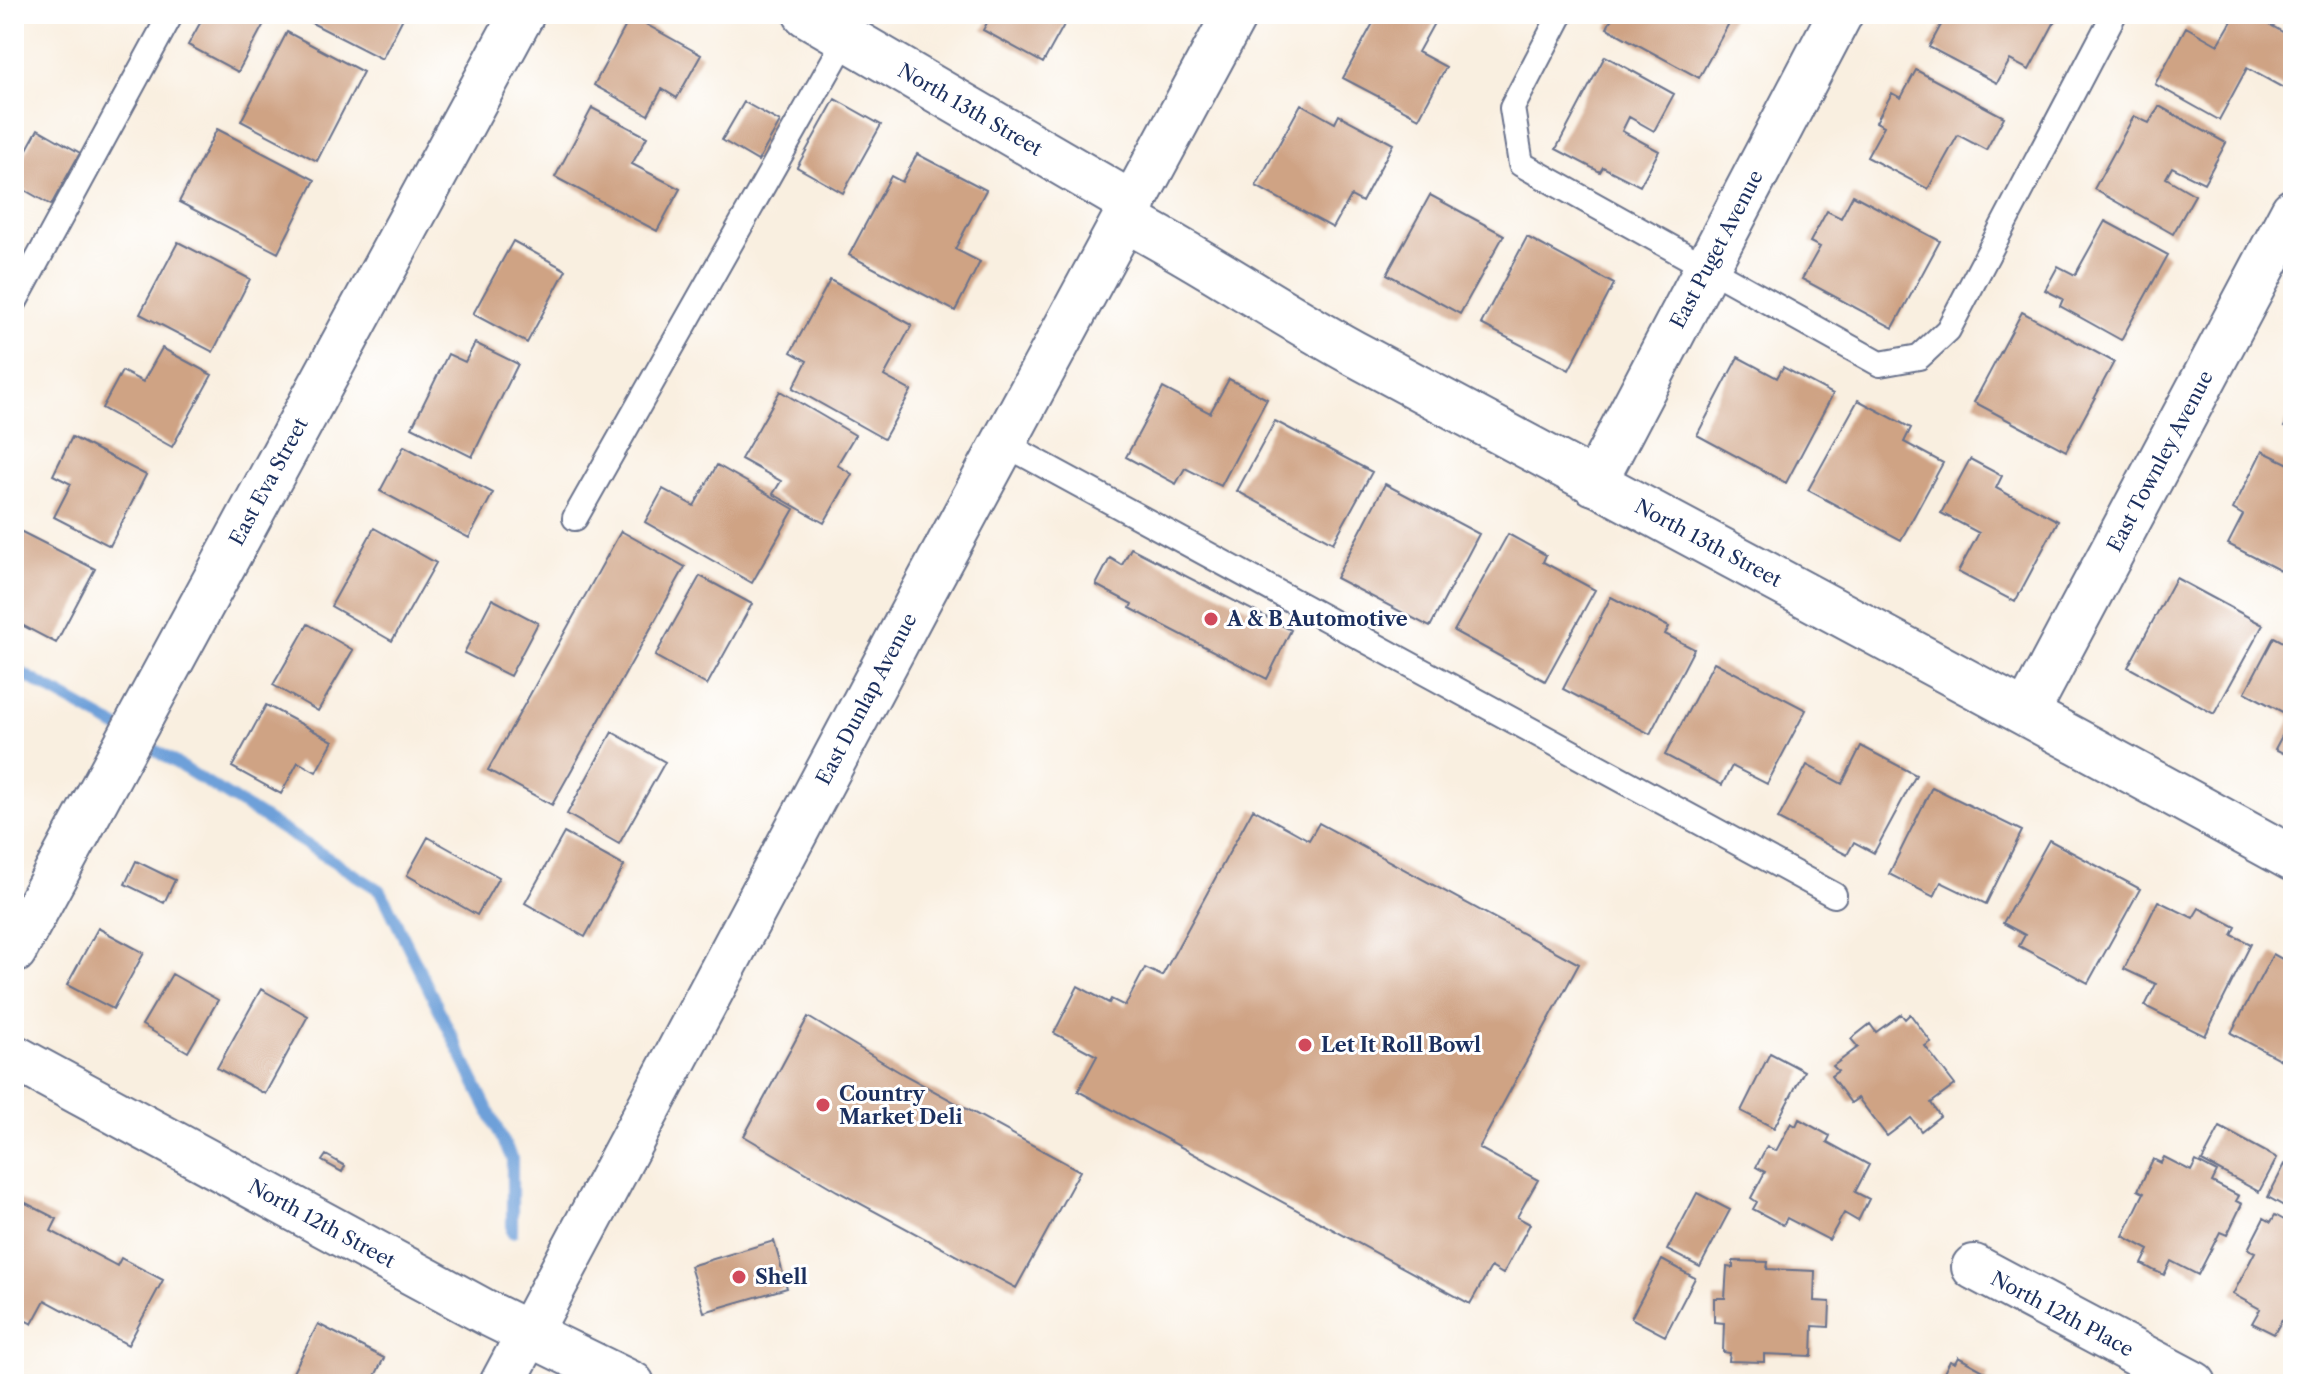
<svg xmlns="http://www.w3.org/2000/svg" width="2307" height="1398" viewBox="0 0 2307 1398" font-family="'Libre Caslon Text',serif">
<rect width="100%" height="100%" fill="#fff"/>
<filter id="ink" filterUnits="userSpaceOnUse"><feTurbulence type="fractalNoise" baseFrequency=".0125" numOctaves="2"/><feDisplacementMap in="SourceGraphic" scale="16" xChannelSelector="R" yChannelSelector="G"/><feConvolveMatrix kernelMatrix="1 2 1 2 8 2 1 2 1" color-interpolation-filters="sRGB"/></filter>
<filter id="wash" filterUnits="userSpaceOnUse"><feTurbulence type="fractalNoise" baseFrequency=".006" numOctaves="4" result="noise"/><feDisplacementMap in="SourceGraphic" scale="32" xChannelSelector="R" yChannelSelector="G"/><feGaussianBlur stdDeviation="1.8" result="paint"/><feColorMatrix in="noise" values="0 0 0 0 0 0 0 0 0 0 0 0 0 0 0 0 0 1.4 0 .05"/><feComposite in="paint" operator="in"/></filter>
<g filter="url(#wash)">
<rect width="100%" height="100%" fill="#f9efe0"/>
<g fill="none" stroke-linecap="round" stroke-linejoin="round">
<!-- stream -->
<path stroke="#6ea0d9" stroke-width="12" d="M14 669 131 735 381 891 512 1159V1232"/>
</g>
<g id="blocks">
<!-- building -->
<path fill="#cfa384" d="M205 14H255L266 20 238 72 188 45Z
M307 14H405L382 59 304 19Z
M992 14H1070L1043 63 983 30Z
M1378 14H1439L1418 52 1446 67 1419 118 1343 78Z
M1614 14H1734L1699 78 1607 28Z
M1947 14H2059L2029 70 2010 60 1997 83 1929 47Z
M2236 14H2251L2293 38V83L2289 91 2247 68 2219 120 2155 84 2186 27 2218 45Z
M631 16 701 55 677 98 662 89 648 115 594 85Z
M287 32 363 72 317 161 241 121Z
M1605 56 1674 94 1654 131 1629 117 1622 131 1659 151 1640 186 1603 167 1600 172 1556 149Z
M1916 70 2004 117 1986 150 1958 135 1928 189 1867 157 1884 126 1876 122 1892 93 1901 98Z
M835 99 881 125 843 193 797 167Z
M744 102 780 122 758 161 722 140Z
M1301 104 1335 123 1339 115 1393 144 1362 202 1351 196 1333 228 1256 186Z
M2159 106 2226 143 2204 183 2172 167 2166 178 2195 195 2173 234 2094 189 2134 116 2149 123Z
M592 108 647 137 632 164 680 189 657 231 555 177Z
M38 129 80 153 51 205 14 184V173Z
M217 129 315 180 278 253 179 202Z
M917 154 986 190 955 249 980 262 955 311 849 255 891 176 902 182Z
M1430 195 1504 235 1460 314 1387 274Z
M1853 195 1940 241 1893 328 1802 279 1820 247 1810 242 1827 211 1841 218Z
M2105 221 2168 255 2121 340 2060 306 2063 299 2045 290 2058 266 2075 275Z
M1527 237 1614 284 1569 370 1481 324Z
M513 241 566 270 527 343 473 314Z
M178 242 250 279 213 352 140 314Z
M830 280 912 325 884 376 911 391 884 439 793 388 807 361 791 352Z
M2022 312 2114 362 2066 451 1974 402Z
M475 343 518 364 472 457 412 427 448 354 465 362Z
M162 348 212 375 172 447 102 408 122 371 143 382Z
M1738 357 1777 378 1783 367 1833 394 1786 483 1697 435Z
M1229 379 1267 399 1221 486 1185 468 1176 484 1126 457 1163 388 1210 413Z
M780 391 855 435 837 465 852 474 824 523 773 494 781 481 741 459Z
M1858 400 1911 428 1904 442 1943 463 1901 540 1808 490Z
M2293 411V432L2284 427Z
M1275 421 1372 472 1333 543 1237 491Z
M72 437 146 475 110 546 54 517 71 484 53 475Z
M404 446 493 493 469 538 380 491Z
M2262 451 2293 466V577L2228 544 2243 515 2233 509Z
M1970 459 2002 476 1996 488 2058 521 2015 602 1958 572 1979 533 1941 513Z
M717 465 794 509 752 583 645 522 663 489 694 506Z
M1385 484 1479 534 1430 627 1336 578Z
M14 528 95 569 56 643 14 621V589L16 584 14 582Z
M374 528 436 563 392 641 331 606Z
M621 531 685 567 552 805 488 770Z
M1508 534 1546 555 1543 562 1595 590 1545 681 1454 631Z
M1131 548 1291 630 1267 679 1130 608 1132 604 1096 585 1110 558 1122 565Z
M700 576 752 604 707 685 655 656Z
M2176 578 2263 625 2214 714 2128 667Z
M1611 597 1669 627 1665 634 1694 649 1650 734 1563 689Z
M492 599 538 623 510 676 464 653Z
M308 624 353 650 318 711 273 685Z
M2274 637 2293 647V758L2275 749 2292 717 2245 692Z
M1714 662 1806 710 1767 784 1732 766 1722 785 1665 755Z
M266 705 333 741 316 772 298 762 281 794 232 767Z
M612 732 665 762 619 844 567 814Z
M1861 746 1916 775 1874 853 1854 842 1847 855 1778 819 1807 765 1842 784Z
M1932 787 2022 831 1986 904 1941 882 1934 897 1889 874Z
M1253 809 1309 840 1319 823 1579 964 1479 1148 1538 1180 1517 1217 1530 1224 1503 1274 1491 1267 1470 1304 1078 1091 1097 1056 1054 1033 1078 986 1109 1003 1111 999 1125 1006 1145 968 1162 976Z
M564 833 624 866 585 937 525 903Z
M428 837 499 877 477 915 407 875Z
M2049 840 2140 889 2088 983 2019 946 2025 935 2003 923Z
M136 861 175 880 164 903 125 884Z
M2158 901 2193 918 2199 908 2236 927 2232 935 2251 944 2205 1036 2145 1006 2156 984 2124 969Z
M98 928 144 953 113 1009 67 985Z
M2273 954 2293 965V1041L2281 1060 2231 1033Z
M172 974 218 1000 188 1052 142 1025Z
M261 989 308 1016 265 1094 217 1068Z
M1901 1014 1905 1019 1910 1014 1931 1042 1925 1046 1955 1085 1931 1103 1940 1116 1921 1131 1911 1118 1887 1136 1858 1098 1851 1103 1831 1076 1838 1071 1833 1066 1858 1047 1851 1039 1870 1024 1876 1032Z
M808 1017 901 1073 1080 1171 1016 1288 837 1191 744 1136Z
M1770 1053 1804 1071 1774 1128 1741 1111Z
M1799 1119 1830 1136 1827 1142 1869 1165 1855 1192 1869 1199 1858 1221 1844 1213 1829 1240 1787 1218 1783 1225 1753 1209 1757 1202 1751 1198 1765 1172 1756 1167 1767 1146 1776 1151 1791 1123 1796 1126Z
M2220 1127 2277 1158 2259 1192 2202 1161Z
M326 1155 345 1166 342 1172 322 1161Z
M2164 1157 2191 1171 2196 1161 2217 1172 2212 1182 2239 1196 2236 1201 2242 1204 2227 1235 2220 1232 2198 1275 2171 1261 2164 1275 2153 1270 2142 1264 2149 1250 2123 1236 2144 1193 2138 1190 2153 1159 2161 1163Z
M2285 1164 2293 1168V1211L2268 1197Z
M1697 1193 1730 1210 1700 1267 1667 1250Z
M14 1197 57 1219 51 1231 117 1266 121 1258 163 1280 128 1345 45 1300 32 1324 21 1318 14 1331Z
M2275 1215 2293 1225V1326L2282 1320 2274 1334 2252 1323 2260 1309 2233 1294 2255 1252 2248 1249 2264 1218 2271 1222Z
M774 1241 787 1288 704 1312 690 1266Z
M1662 1260 1695 1278 1665 1336 1631 1318Z
M1733 1261 1768 1262 1767 1269 1815 1271 1814 1301 1830 1302 1829 1327 1813 1326 1812 1356 1764 1354V1362L1729 1361 1730 1353 1723 1352 1724 1323 1714 1322V1298H1725L1727 1267 1733 1268Z
M318 1324 384 1358 371 1384H287Z
M1958 1357 1989 1374 1986 1380 1994 1384H1938L1950 1361 1955 1363Z"/>
</g>
</g>
<g filter="url(#ink)">
<use href="#blocks" fill-opacity="0" stroke="#69728c" stroke-width="2"/>
<g fill="none" stroke-linecap="round" stroke-linejoin="round">
<!-- lane casing -->
<g stroke="#69728c" stroke-width="28">
<path id="lane" d="M1561 14 1512 108 1521 164 1880 364 1919 357 1948 330 2114 14
M14 303 171 14
M1003 443 1834 895
M575 518 847 37"/>
</g>
<!-- street casing -->
<g stroke="#69728c" stroke-width="48">
<g id="street">
<path id="s1" d="M806 14 1134 205"/>
<path id="s2" d="M1126 220C1207 262 1282 315 1363 358 1673 525 1984 689 2293 859"/>
<path id="s3" d="M1594 483 1840 14"/>
<path id="s4" d="M2027 712 2293 211"/>
<path id="s5" d="M14 951 522 14"/>
<path id="s6" d="M1974 1267 2194 1384"/>
<path id="s7" d="M502 1384 920 598 1235 14"/>
</g>
</g>
<!-- secondary casing -->
<g stroke="#69728c" stroke-width="48">
<g id="secondary">
<path id="s8" d="M14 1057 487 1313 632 1384"/>
</g>
</g>
<!-- lane -->
<use href="#lane" stroke="#fff" stroke-width="24"/>
<!-- street -->
<use href="#street" stroke="#fff" stroke-width="44"/>
<!-- secondary -->
<use href="#secondary" stroke="#fff" stroke-width="44"/>
</g>
</g>
<!-- markers -->
<g fill="#d1495b" stroke="#fff" stroke-width="3">
<circle cx="1211" cy="619" r="8"/>
<circle cx="1305" cy="1045" r="8"/>
<circle cx="823" cy="1105" r="8"/>
<circle cx="739" cy="1277" r="8"/>
</g>
<g text-anchor="middle" stroke-width="6" stroke-linejoin="round" paint-order="stroke">
<!-- street labels -->
<g font-size="20" fill="#1b2f5e" stroke="#fff">
<text dy="7" stroke="none"><textPath href="#s1" startOffset="190">North 13th Street</textPath></text>
<text dy="7" stroke="none"><textPath href="#s3" startOffset="264">East Puget Avenue</textPath></text>
<text dy="7" stroke="none"><textPath href="#s4" startOffset="284">East Townley Avenue</textPath></text>
<text dy="7" stroke="none"><textPath href="#s5" startOffset="534">East Eva Street</textPath></text>
<text dy="7" stroke="none"><textPath href="#s2" startOffset="666">North 13th Street</textPath></text>
<text dy="7" stroke="none"><textPath href="#s7" startOffset="776">East Dunlap Avenue</textPath></text>
<text dy="7" stroke="none"><textPath href="#s8" startOffset="350">North 12th Street</textPath></text>
<text dy="7" stroke="none"><textPath href="#s6" startOffset="100">North 12th Place</textPath></text>
</g>
<!-- poi labels -->
<g font-size="20" font-weight="bold" fill="#1b2f5e" stroke="#fff" text-anchor="start">
<text x="1227" y="626">A &amp; B Automotive</text>
<text x="1321" y="1052">Let It Roll Bowl</text>
<text x="839" y="1101">Country<tspan x="839" dy="23">Market Deli</tspan></text>
<text x="755" y="1284">Shell</text>
</g>
</g>
<!-- margin -->
<rect width="2307" height="1398" fill="none" stroke="#fff" stroke-width="48"/>
</svg>
